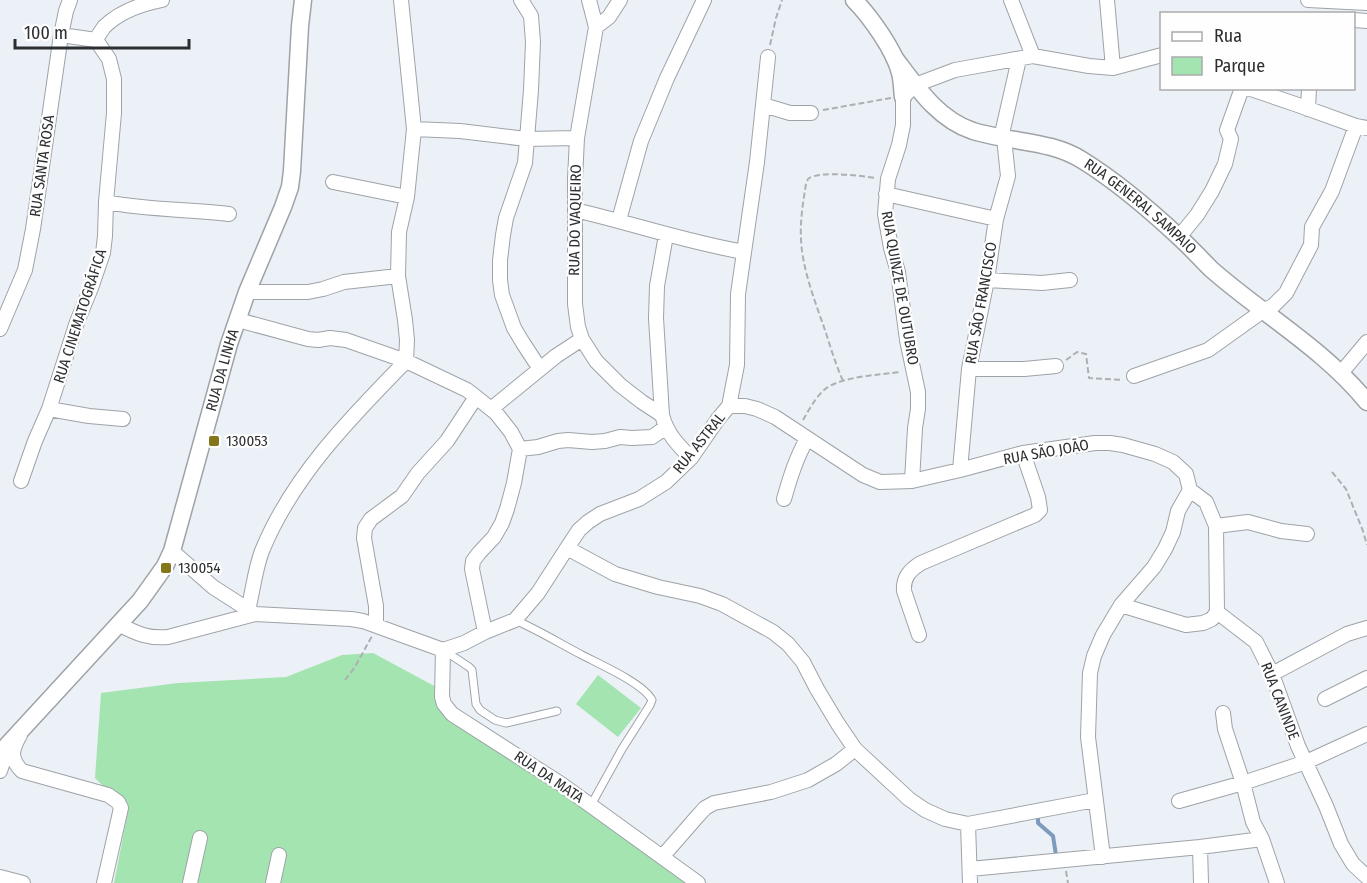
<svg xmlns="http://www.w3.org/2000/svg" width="1367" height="883" viewBox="0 0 1367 883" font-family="'Fira Sans Condensed',sans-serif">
<rect width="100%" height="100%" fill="#ecf1f7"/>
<!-- green -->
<path fill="#a3e4b1" d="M373 653 438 688 440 709 695 883H114L128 811 95 778 101 693 178 683 286 677 342 655Z
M598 675 641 708 618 737 576 704Z"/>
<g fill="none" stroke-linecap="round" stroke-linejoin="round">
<!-- stream -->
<path stroke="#7e9abd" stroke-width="4" d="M1038 815V823L1053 836 1056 855"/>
<!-- service casing -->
<g stroke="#9ea3a8" stroke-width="9">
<path id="service" d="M515 620C538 630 559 643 582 655 599 664 643 683 652 700L650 705 622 749 591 805
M445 651 469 667 472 670 476 704 480 710 495 720 506 723 557 711"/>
</g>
<!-- minor casing -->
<g stroke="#9ea3a8" stroke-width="16">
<path id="minor" d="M401 0 414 129 407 197 399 232 398 276 405 320 407 340 406 361
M521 0 531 16 533 42 531 90 525 163 506 218 503 235 500 260V280L502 295 514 328 523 343 540 369
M589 0 596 27 577 138 575 179V304L578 327 582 339 596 361 620 385 642 402 662 415
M1011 0 1033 56 1089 66 1113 68 1162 55
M1107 0 1113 68
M1308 0 1367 3
M1354 20 1367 21
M596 27 609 17 620 0
M96 40C98 36 101 31 104 27 119 12 142 4 162 0
M1248 88 1295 104 1356 126 1367 128
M763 105 790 113H811
M1308 109 1309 88
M414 129 460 131 526 139 577 138
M1001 138 1019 59
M333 182 407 197
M886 194 996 219
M106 202C146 210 188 209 229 214
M575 210C631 223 686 242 744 252
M619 220 641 141 667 78 704 0
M666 235 657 286 656 318 662 415C667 434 678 445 691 458
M1179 237 1197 215 1212 191 1225 164 1231 139 1227 130 1242 88
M987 280 1042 283 1070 280
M247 292H308L323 289 344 282 398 276
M238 320 308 339 318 340 330 338 346 340 406 361 467 390 476 397 496 413 511 432 520 449 514 483 507 509 502 523 494 537 479 553 473 561 472 569 485 632
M0 329 25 270 33 229 61 35 66 11 70 0
M969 369H1024L1056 366
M1341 373 1367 342
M1134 376 1208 350 1264 310 1273 306 1286 293 1311 245 1312 227 1332 191 1356 126
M729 406H745L757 409 775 417 863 475 880 482 912 481 960 470 1023 453 1095 443H1110L1123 445 1155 454 1173 462 1186 474 1190 490 1206 502 1216 526 1217 612 1256 642 1272 674 1298 746 1326 806 1341 844 1353 864 1367 877
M49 409 89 416 123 419
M491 409 556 356 582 339
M520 449 538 447 558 441 568 440 592 442 605 441 620 437 632 438 652 437 665 428
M960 470 969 369 987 280 996 219 1008 176 1004 138
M21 481 35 441 49 409 77 322 91 288 103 253 105 236 106 202 114 113V79L109 59 96 40 61 35
M912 481 915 428 918 409V392L907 340 898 272 891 248 885 214 888 179 899 145 903 125V97L915 85 955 70 1033 56
M784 499C790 478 796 458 807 439
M1216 526 1248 522 1281 531 1307 534
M567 548 615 574 658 587 700 596 722 604 773 632 788 644 803 662 817 689 838 724 855 749 909 799 925 810 945 819 968 824 1095 800
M172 551 213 587 255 614 351 619 363 621 443 650 464 643 485 632 515 620 538 593 567 548 579 530 588 522 600 514 639 499 666 482 691 458 718 419 729 406 737 365 738 294 757 162 768 57
M1121 605 1186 625 1203 623 1212 619 1217 612
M248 610C253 591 255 569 262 551 292 477 351 417 406 361
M118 624C136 633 147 639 168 637L255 614
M376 625V606L364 538 365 528 371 519 402 496 418 473 447 441 476 397
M919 635 904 591C903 577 910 570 921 563L1035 515 1040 510 1038 497 1023 453
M443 650 442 697 444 704 452 714 561 784 698 883
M1272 674 1347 634 1367 628
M1325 699 1367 678
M1223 713 1225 729 1243 783 1253 822 1262 839 1277 883
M20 735C12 749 9 758 22 771L108 795 118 802 121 808 104 883
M0 771 9 744
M1179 801 1243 783 1306 762 1367 734
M968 824 970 883
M1200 847 1201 883
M662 857 696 818 705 808 714 803 771 792 808 780 836 764 855 749
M1103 857 1088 737 1090 673 1094 656 1103 635 1121 605 1154 567 1165 549 1173 532 1178 511 1190 490
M970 869 1200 847 1262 839
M0 877 23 883
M190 883 200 838
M273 883 279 855"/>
</g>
<!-- tertiary casing -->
<g stroke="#9ea3a8" stroke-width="19">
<g id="tertiary">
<path d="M854 0C870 16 895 51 900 73 902 80 902 89 903 97"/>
<path id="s1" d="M894 57C916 86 937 119 973 131 983 134 993 136 1004 138 1031 143 1058 145 1082 160 1116 181 1150 210 1179 237 1190 247 1200 258 1211 269 1262 314 1324 349 1367 402"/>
<path id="s2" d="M0 753 140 601 165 566 172 551 229 344 247 292 283 207 290 187 292 171 300 26 303 0"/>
</g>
</g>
<!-- path -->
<path stroke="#acb0b5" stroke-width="2" stroke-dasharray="6 3" stroke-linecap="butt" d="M770 45 776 18 782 0
M823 110 891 98
M1066 360 1077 352 1086 354 1089 378 1123 380
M843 381C836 365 831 349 826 333 816 304 802 269 801 239 800 221 803 202 806 184L808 179C819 170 861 176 876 178
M803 420C809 410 815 398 824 390 840 376 880 375 901 372
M1332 472 1346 489 1363 531 1367 545
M345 680 355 667 372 636
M1066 871 1068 883"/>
<!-- service -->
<use href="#service" stroke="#fff" stroke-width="7"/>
<!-- minor -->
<use href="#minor" stroke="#fff" stroke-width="14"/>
<!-- tertiary -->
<use href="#tertiary" stroke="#fff" stroke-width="16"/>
</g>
<!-- markers -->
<g fill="#847619" stroke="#fefefe" stroke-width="2">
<rect x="208" y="435" width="12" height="12" rx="3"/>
<rect x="160" y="562" width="12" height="12" rx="3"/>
</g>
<g text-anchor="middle" stroke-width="4.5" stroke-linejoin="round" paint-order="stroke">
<!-- street labels -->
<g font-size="15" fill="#2c2e30" stroke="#fefefe">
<text transform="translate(42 166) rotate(-82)" y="5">RUA SANTA ROSA</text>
<text dy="5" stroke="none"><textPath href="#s1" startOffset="298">RUA GENERAL SAMPAIO</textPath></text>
<text transform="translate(575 220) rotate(-89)" y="5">RUA DO VAQUEIRO</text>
<text transform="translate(900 288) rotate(80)" y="5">RUA QUINZE DE OUTUBRO</text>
<text transform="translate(981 303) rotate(-80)" y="5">RUA SÃO FRANCISCO</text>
<text transform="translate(80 316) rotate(-72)" y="5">RUA CINEMATOGRÁFICA</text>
<text dy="5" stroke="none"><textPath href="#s2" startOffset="454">RUA DA LINHA</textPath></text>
<text transform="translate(699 443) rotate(-51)" y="5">RUA ASTRAL</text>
<text transform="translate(1046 452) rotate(-10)" y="5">RUA SÃO JOÃO</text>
<text transform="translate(1280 701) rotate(69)" y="5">RUA CANINDE</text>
<text transform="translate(549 777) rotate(34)" y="5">RUA DA MATA</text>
</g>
<!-- poi labels -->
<g font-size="15" fill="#2c2e30" stroke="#fefefe" text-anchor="start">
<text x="226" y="446">130053</text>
<text x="178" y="573">130054</text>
</g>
</g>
<!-- legend -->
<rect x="1160" y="12" width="195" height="78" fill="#fefefe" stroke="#aaabac" stroke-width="1.5"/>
<rect x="1172" y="32" width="30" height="9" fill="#ffffff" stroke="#aaabac" stroke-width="1.5"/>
<text x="1214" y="42" font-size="18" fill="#2c2e30">Rua</text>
<rect x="1172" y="57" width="30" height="18" fill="#a3e4b1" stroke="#aaabac" stroke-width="1.5"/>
<text x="1214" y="72" font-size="18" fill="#2c2e30">Parque</text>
<!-- scale -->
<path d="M15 39v9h174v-9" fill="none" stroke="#2c2e30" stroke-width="3"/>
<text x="24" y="39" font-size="18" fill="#2c2e30" stroke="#fefefe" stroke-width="4.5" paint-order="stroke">100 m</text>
</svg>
